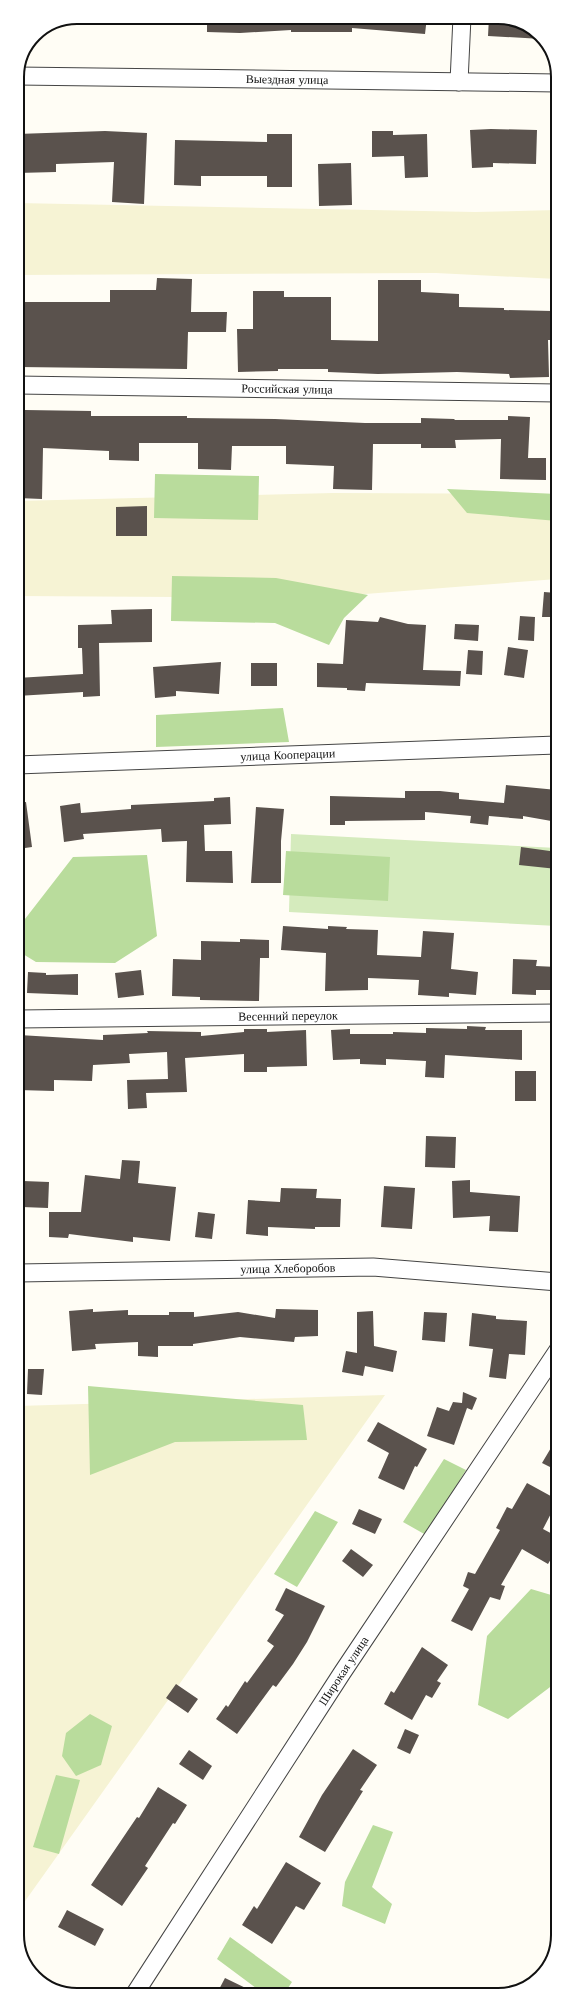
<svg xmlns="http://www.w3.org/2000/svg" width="575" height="2012" viewBox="0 0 575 2012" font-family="'Libre Baskerville',serif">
<rect width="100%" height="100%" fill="#fffdf5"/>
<!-- farmland -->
<path fill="#f6f3d4" d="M17 203 475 212 557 210V279L436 273 17 275Z
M333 493 557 494V579L314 598 17 596V501Z
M385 1395 18 1911V1406Z"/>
<!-- green -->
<path fill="#d5ebbd" d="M291 834 557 848V926L289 912Z"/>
<!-- forest -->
<path fill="#b9dc9c" d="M155 474 259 476 258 520 154 518Z
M447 489 557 494V521L467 513Z
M172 576 276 578 368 595 344 618 329 645 275 623 171 621Z
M283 708 289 742 156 747V715Z
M286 851 390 857 388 901 283 895Z
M147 855 157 936 115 963 36 962 18 951V928L73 857Z
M88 1386 303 1405 307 1440 175 1442 90 1475Z
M444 1459 466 1470 426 1535 403 1522Z
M315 1511 338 1522 297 1587 274 1574Z
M531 1589 558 1597V1681L508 1719 478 1705 487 1636Z
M90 1714 112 1726 101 1765 76 1776 62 1756 66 1733Z
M56 1775 80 1780 59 1854 33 1847Z
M373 1825 393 1832 372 1887 392 1904 385 1924 342 1906 345 1882Z
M230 1937 292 1982 284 1994H264L217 1959Z"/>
<!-- building -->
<path fill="#5a524d" d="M207 17H427L425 34 352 28V32H291V30L240 33 207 32Z
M489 17H506L538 32 542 39 488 36Z
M491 129 537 130 536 164 493 163V167L472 168 470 130Z
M105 131 147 133 144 204 112 202 114 162 56 164V172L17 173V134Z
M372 131H393V135L427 134 428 177 405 178 404 156 372 157Z
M267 134H292V187H267V176H201V186L174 185 175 140 267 142Z
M351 163 352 205 319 206 318 164Z
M157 278 192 279 191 312H227L226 332H188L187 369 19 367V302H110V290H156Z
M378 280H421V292L459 294V307L504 308V310L552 311 551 340H548L549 377 510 378 509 374 457 372 378 374 328 372V369H278V371L238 372 237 329H253V291H284V297H331V340L378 341Z
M25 410 91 411V416H187V418L275 419 365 423H421V418L454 419 455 420H508V416L530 417 528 458H546V480L500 479 501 439 455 440 456 448H421V444H373L372 490 333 489 334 466 286 464V446H232L231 470 198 469V443H139V461L109 460V451L43 448 42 499 18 498 19 459 24 460Z
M147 506V536H116V507Z
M544 592 557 593V617H542Z
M152 609V642L99 643 100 696 83 697V692L17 696V678L83 674 82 648H78V625L112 624 111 610Z
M520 616 535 617 534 641 518 640Z
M380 617 408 624 426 625 423 670 461 671 460 686 366 683 365 691 347 690V688L317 687V663L343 664 346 620 378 622Z
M455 624 479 625 478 641 454 639Z
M508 647 528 650 524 678 504 675Z
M468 650 483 651 482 675 466 674Z
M221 662 219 694 176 691V696L155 698 153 667Z
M251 663H277V686H251Z
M506 785 557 790V822L523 816V819L489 816 488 825 470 823 471 816 425 812V820L345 821V825H330V796L405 798V791H440L459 793V799L504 803Z
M230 797 231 824 204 825 205 851H232L233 883 186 882 187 841 162 842 161 829 83 834 84 839 64 842 60 806 80 803 81 813 131 809V805L214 801V798Z
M26 802 32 847 18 849 17 803Z
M256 807 284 809 281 841V883H251Z
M521 847 557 852V869L519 865Z
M283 926 328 929V926L347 927 346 929 378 930 377 955 421 957 423 931 454 933 451 969 478 972 476 995 449 993V997L418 995 419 980 368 978V990L325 991 326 953 281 950Z
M240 939 269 940V958H260L259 1001 200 1000V997L172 996 173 959 201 960V941L240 942Z
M513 959 537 960 536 966 557 967V990H536V995L512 994Z
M141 970 144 995 118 998 115 973Z
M28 972 46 973V975L78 974V995L27 993Z
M467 1026 486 1027 485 1030H522V1060L445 1055 444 1078 425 1077 426 1061 386 1059V1065L360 1064V1059L333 1060 331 1030 350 1029V1034H393V1032L426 1033V1028L467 1029Z
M244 1029H267V1032L306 1030 307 1066 267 1067V1072H244V1054L185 1058 187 1092 146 1093 147 1108 128 1109 127 1080 168 1079 167 1052 129 1054 130 1063 93 1065 92 1081 54 1080V1091L18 1090 19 1035 103 1040V1035L148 1033 147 1031 201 1032V1036L244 1032Z
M515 1071H536V1101H515Z
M426 1136 456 1137 455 1168 425 1167Z
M122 1160 140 1161 138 1183 176 1187 170 1241 133 1237V1242L69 1234 68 1238 49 1237V1212H81L85 1175 120 1179Z
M470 1180V1192L520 1196 518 1232 489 1231 490 1216 453 1218 452 1181Z
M23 1181 49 1182 48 1208 22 1207Z
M384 1186 415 1188 412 1229 381 1227Z
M281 1188 317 1189 316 1198 341 1199 340 1227H315V1229L268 1227V1236L246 1234 248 1200 280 1202Z
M198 1212 215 1214 212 1239 195 1237Z
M93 1309V1312L128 1310V1315H169V1312H194V1317L238 1312 275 1318 276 1309 318 1310V1336L295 1337 294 1342 240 1337 193 1344V1346H158V1357L138 1356V1342L95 1344 96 1349 72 1351 69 1311Z
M373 1311 374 1346 397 1351 393 1372 365 1366 363 1376 342 1372 346 1351 357 1353V1312Z
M424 1312 447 1313 445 1342 422 1340Z
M472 1313 496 1316V1319L527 1321 525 1355 509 1354 506 1379 489 1377 493 1349 469 1346Z
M28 1369H44L42 1395 27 1394Z
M463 1392 477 1398 472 1410 467 1408 454 1445 427 1436 437 1407 449 1411 453 1402 462 1403Z
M378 1422 427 1449 417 1467 415 1466 404 1490 378 1478 389 1453 367 1441Z
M558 1436V1471L542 1463Z
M527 1483 558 1500 543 1529 558 1537V1547L548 1564 522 1549 501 1585 505 1586 500 1600 490 1597 472 1631 451 1621 469 1589 463 1586 468 1572 475 1574 500 1530 496 1528 507 1507 512 1509Z
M359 1509 382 1519 375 1534 352 1524Z
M351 1549 373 1565 363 1577 342 1561Z
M286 1588 325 1606 307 1642 293 1664 276 1687 273 1685 237 1734 216 1719 226 1705 228 1707 245 1681 247 1683 274 1646 267 1641 284 1615 275 1610Z
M422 1647 448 1665 437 1681 441 1683 432 1698 426 1695 412 1720 384 1704 391 1691 394 1693Z
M176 1684 198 1699 188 1713 166 1698Z
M405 1729 419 1735 410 1754 397 1748Z
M353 1749 377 1765 360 1790 363 1791 325 1852 299 1837 322 1795Z
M189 1750 212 1766 203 1780 179 1764Z
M158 1787 187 1805 175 1824 173 1823 145 1866 148 1868 122 1906 91 1885 137 1817 139 1818Z
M286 1862 321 1883 304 1910 296 1906 272 1944 242 1925 254 1906 257 1909Z
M67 1910 104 1929 95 1946 58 1927Z
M225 1978 258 1994 216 1995Z"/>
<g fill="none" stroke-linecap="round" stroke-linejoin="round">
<!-- minor casing -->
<g stroke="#444" stroke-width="19">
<g id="minor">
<path id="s1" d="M17 76 557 83"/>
<path d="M459 82 462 17"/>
<path id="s2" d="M17 385 557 393"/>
<path id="s3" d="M17 765 557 745"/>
<path id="s4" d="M18 1019 557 1013"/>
<path id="s5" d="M18 1273 373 1267 558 1282"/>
<path id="s6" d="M134 1995 342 1673 558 1350"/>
</g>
</g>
<!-- minor -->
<use href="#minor" stroke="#fff" stroke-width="17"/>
</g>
<g text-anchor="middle" stroke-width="4" stroke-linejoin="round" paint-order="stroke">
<!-- street labels -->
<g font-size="12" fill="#111" stroke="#fff">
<text dy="4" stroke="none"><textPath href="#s1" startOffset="270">Выездная улица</textPath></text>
<text dy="4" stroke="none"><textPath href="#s2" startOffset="270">Российская улица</textPath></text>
<text dy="4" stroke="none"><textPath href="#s3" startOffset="271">улица Кооперации</textPath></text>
<text dy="4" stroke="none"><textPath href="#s4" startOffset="270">Весенний переулок</textPath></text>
<text dy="4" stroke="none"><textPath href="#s5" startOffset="270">улица Хлеборобов</textPath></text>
<text dy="4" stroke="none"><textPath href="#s6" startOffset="386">Широкая улица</textPath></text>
</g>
</g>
<!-- crop -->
<path d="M0 0H575V2012H0ZM77 24H498A53 53 0 0 1 551 77V1935A53 53 0 0 1 498 1988H77A53 53 0 0 1 24 1935V77A53 53 0 0 1 77 24Z" fill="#fff" fill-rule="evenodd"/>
<path fill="none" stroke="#111" stroke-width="2" d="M77 24H498A53 53 0 0 1 551 77V1935A53 53 0 0 1 498 1988H77A53 53 0 0 1 24 1935V77A53 53 0 0 1 77 24Z"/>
</svg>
